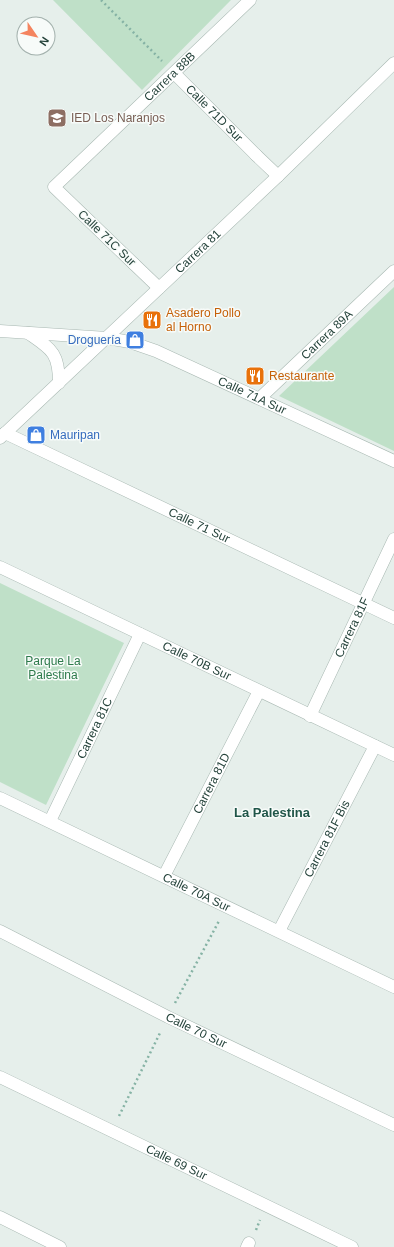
<svg xmlns="http://www.w3.org/2000/svg" width="394" height="1247" viewBox="0 0 394 1247" font-family="Arial,sans-serif">
<rect width="100%" height="100%" fill="#e6efeb"/>
<!-- green -->
<path fill="#bfe0c8" d="M53 0H231L142 90Z
M394 287V451L279 396Z
M0 583 124 643 46 805 0 782Z"/>
<g fill="none" stroke-linecap="round" stroke-linejoin="round">
<!-- pedestrian casing -->
<g stroke="#a8b8b2" stroke-width="13">
<g id="pedestrian">
<path d="M256 155 278 176"/>
<path d="M134 264 159 288"/>
<path id="s1" d="M164 876 259 691"/>
</g>
</g>
<!-- minor casing -->
<g stroke="#a8b8b2" stroke-width="13">
<g id="minor">
<path id="s2" d="M174 73 256 155"/>
<path id="s3" d="M134 264 54 187 250 0"/>
<path id="s4" d="M260 398 394 271"/>
<path id="s5" d="M5 433 394 618"/>
<path id="s6" d="M0 567 394 755"/>
<path id="s7" d="M310 716 394 539"/>
<path id="s8" d="M0 798 394 987"/>
<path id="s9" d="M50 821 140 634"/>
<path id="s10" d="M0 931 168 1017 394 1125"/>
<path id="s11" d="M279 931 375 746"/>
<path id="s12" d="M0 1077 352 1247"/>
<path d="M0 1217 60 1247"/>
<path d="M247 1247 249 1243"/>
</g>
</g>
<!-- tertiary casing -->
<g stroke="#a8b8b2" stroke-width="13">
<g id="tertiary">
<path id="s13" d="M0 331 107 338 130 342 156 351 394 461"/>
<path d="M28 333C51 349 59 352 59 383"/>
<path id="s14" d="M0 438 278 176 394 63"/>
</g>
</g>
<!-- path -->
<path stroke="#86b3a5" stroke-width="2.5" stroke-dasharray="2 3" stroke-linecap="butt" d="M101 0 162 61
M175 1003 219 921
M119 1116 161 1031
M256 1230 260 1220"/>
<!-- pedestrian -->
<use href="#pedestrian" stroke="#fff" stroke-width="12"/>
<!-- minor -->
<use href="#minor" stroke="#fff" stroke-width="12"/>
<!-- tertiary -->
<use href="#tertiary" stroke="#fff" stroke-width="12"/>
</g>
<!-- icons -->
<defs>
<g id="school-square" transform="scale(1)"><rect x="-9" y="-9" width="18" height="18" rx="4" fill="#8d6e63" stroke="#f7fbf9"/><path d="M0-5L7-2L0 1L-7-2ZM-4 1L0 2.5L4 1V4Q0 6-4 4Z" fill="#fff"/></g>
<g id="restaurant-square" transform="scale(1)"><rect x="-9" y="-9" width="18" height="18" rx="4" fill="#e8710a" stroke="#f7fbf9"/><path d="M-5-6h1v4h1v-4h1v4h1v-4h1v5L-1.5 .5V6h-2V.5L-5-1ZM5-6V6H3V1.5H1.5Q1.5-4 5-6Z" fill="#fff"/></g>
<g id="shop-square" transform="scale(1)"><rect x="-9" y="-9" width="18" height="18" rx="4" fill="#3f7fe0" stroke="#f7fbf9"/><path d="M-5-2.5h2.3a2.7 3.5 0 0 1 5.4 0H5L5.5 6h-11ZM-1.5-2.5h3a1.5 2.3 0 0 0-3 0Z" fill="#fff"/></g>
</defs>
<g fill-rule="evenodd">
<use href="#school-square" x="57" y="118"/>
<use href="#restaurant-square" x="152" y="320"/>
<use href="#shop-square" x="135" y="340"/>
<use href="#restaurant-square" x="255" y="376"/>
<use href="#shop-square" x="36" y="435"/>
</g>
<g text-anchor="middle" stroke-width="3" stroke-linejoin="round" paint-order="stroke">
<!-- street labels -->
<g font-size="12" fill="#24423a" stroke="#f7fbf9">
<text dy="4" stroke="none"><textPath href="#s3" startOffset="271">Carrera 88B</textPath></text>
<text dy="4" stroke="none"><textPath href="#s2" startOffset="57">Calle 71D Sur</textPath></text>
<text transform="translate(107 238) rotate(44)" y="4">Calle 71C Sur</text>
<text dy="4" stroke="none"><textPath href="#s14" startOffset="272">Carrera 81</textPath></text>
<text dy="4" stroke="none"><textPath href="#s4" startOffset="92">Carrera 89A</textPath></text>
<text dy="4" stroke="none"><textPath href="#s13" startOffset="264">Calle 71A Sur</textPath></text>
<text dy="4" stroke="none"><textPath href="#s5" startOffset="215">Calle 71 Sur</textPath></text>
<text dy="4" stroke="none"><textPath href="#s7" startOffset="98">Carrera 81F</textPath></text>
<text dy="4" stroke="none"><textPath href="#s6" startOffset="218">Calle 70B Sur</textPath></text>
<text dy="4" stroke="none"><textPath href="#s9" startOffset="103">Carrera 81C</textPath></text>
<text dy="4" stroke="none"><textPath href="#s1" startOffset="104">Carrera 81D</textPath></text>
<text dy="4" stroke="none"><textPath href="#s11" startOffset="104">Carrera 81F Bis</textPath></text>
<text dy="4" stroke="none"><textPath href="#s8" startOffset="218">Calle 70A Sur</textPath></text>
<text dy="4" stroke="none"><textPath href="#s10" startOffset="220">Calle 70 Sur</textPath></text>
<text dy="4" stroke="none"><textPath href="#s12" startOffset="196">Calle 69 Sur</textPath></text>
</g>
<!-- education labels -->
<g font-size="12" fill="#785e54" stroke="#f7fbf9" text-anchor="start">
<text x="71" y="122">IED Los Naranjos</text>
</g>
<!-- food labels -->
<g font-size="12" fill="#c56008" stroke="#f7fbf9" text-anchor="start">
<text x="166" y="317">Asadero Pollo<tspan x="166" dy="14">al Horno</tspan></text>
<text x="269" y="380">Restaurante</text>
</g>
<!-- shop labels -->
<g font-size="12" fill="#366cbe" stroke="#f7fbf9" text-anchor="end">
<text x="121" y="344">Droguería</text>
<text x="50" y="439" text-anchor="start">Mauripan</text>
</g>
<!-- park labels -->
<g font-size="12" fill="#2d7a4b" stroke="#f7fbf9">
<text x="53" y="665">Parque La<tspan x="53" dy="14">Palestina</tspan></text>
</g>
<!-- neighbourhood labels -->
<g font-size="13" font-weight="bold" fill="#1f5548" stroke="#f7fbf9">
<text x="272" y="817">La Palestina</text>
</g>
</g>
<!-- north arrow -->
<g transform="translate(36 36) rotate(124)"><circle r="19" fill="#f7fbf9" stroke="#a3b1ad"/>
<path d="M0-3L7 15L0 10L-7 15Z" fill="#f4845f"/>
<text y="-6" font-size="11" font-weight="bold" text-anchor="middle" fill="#24423a">N</text>
</g>
</svg>
